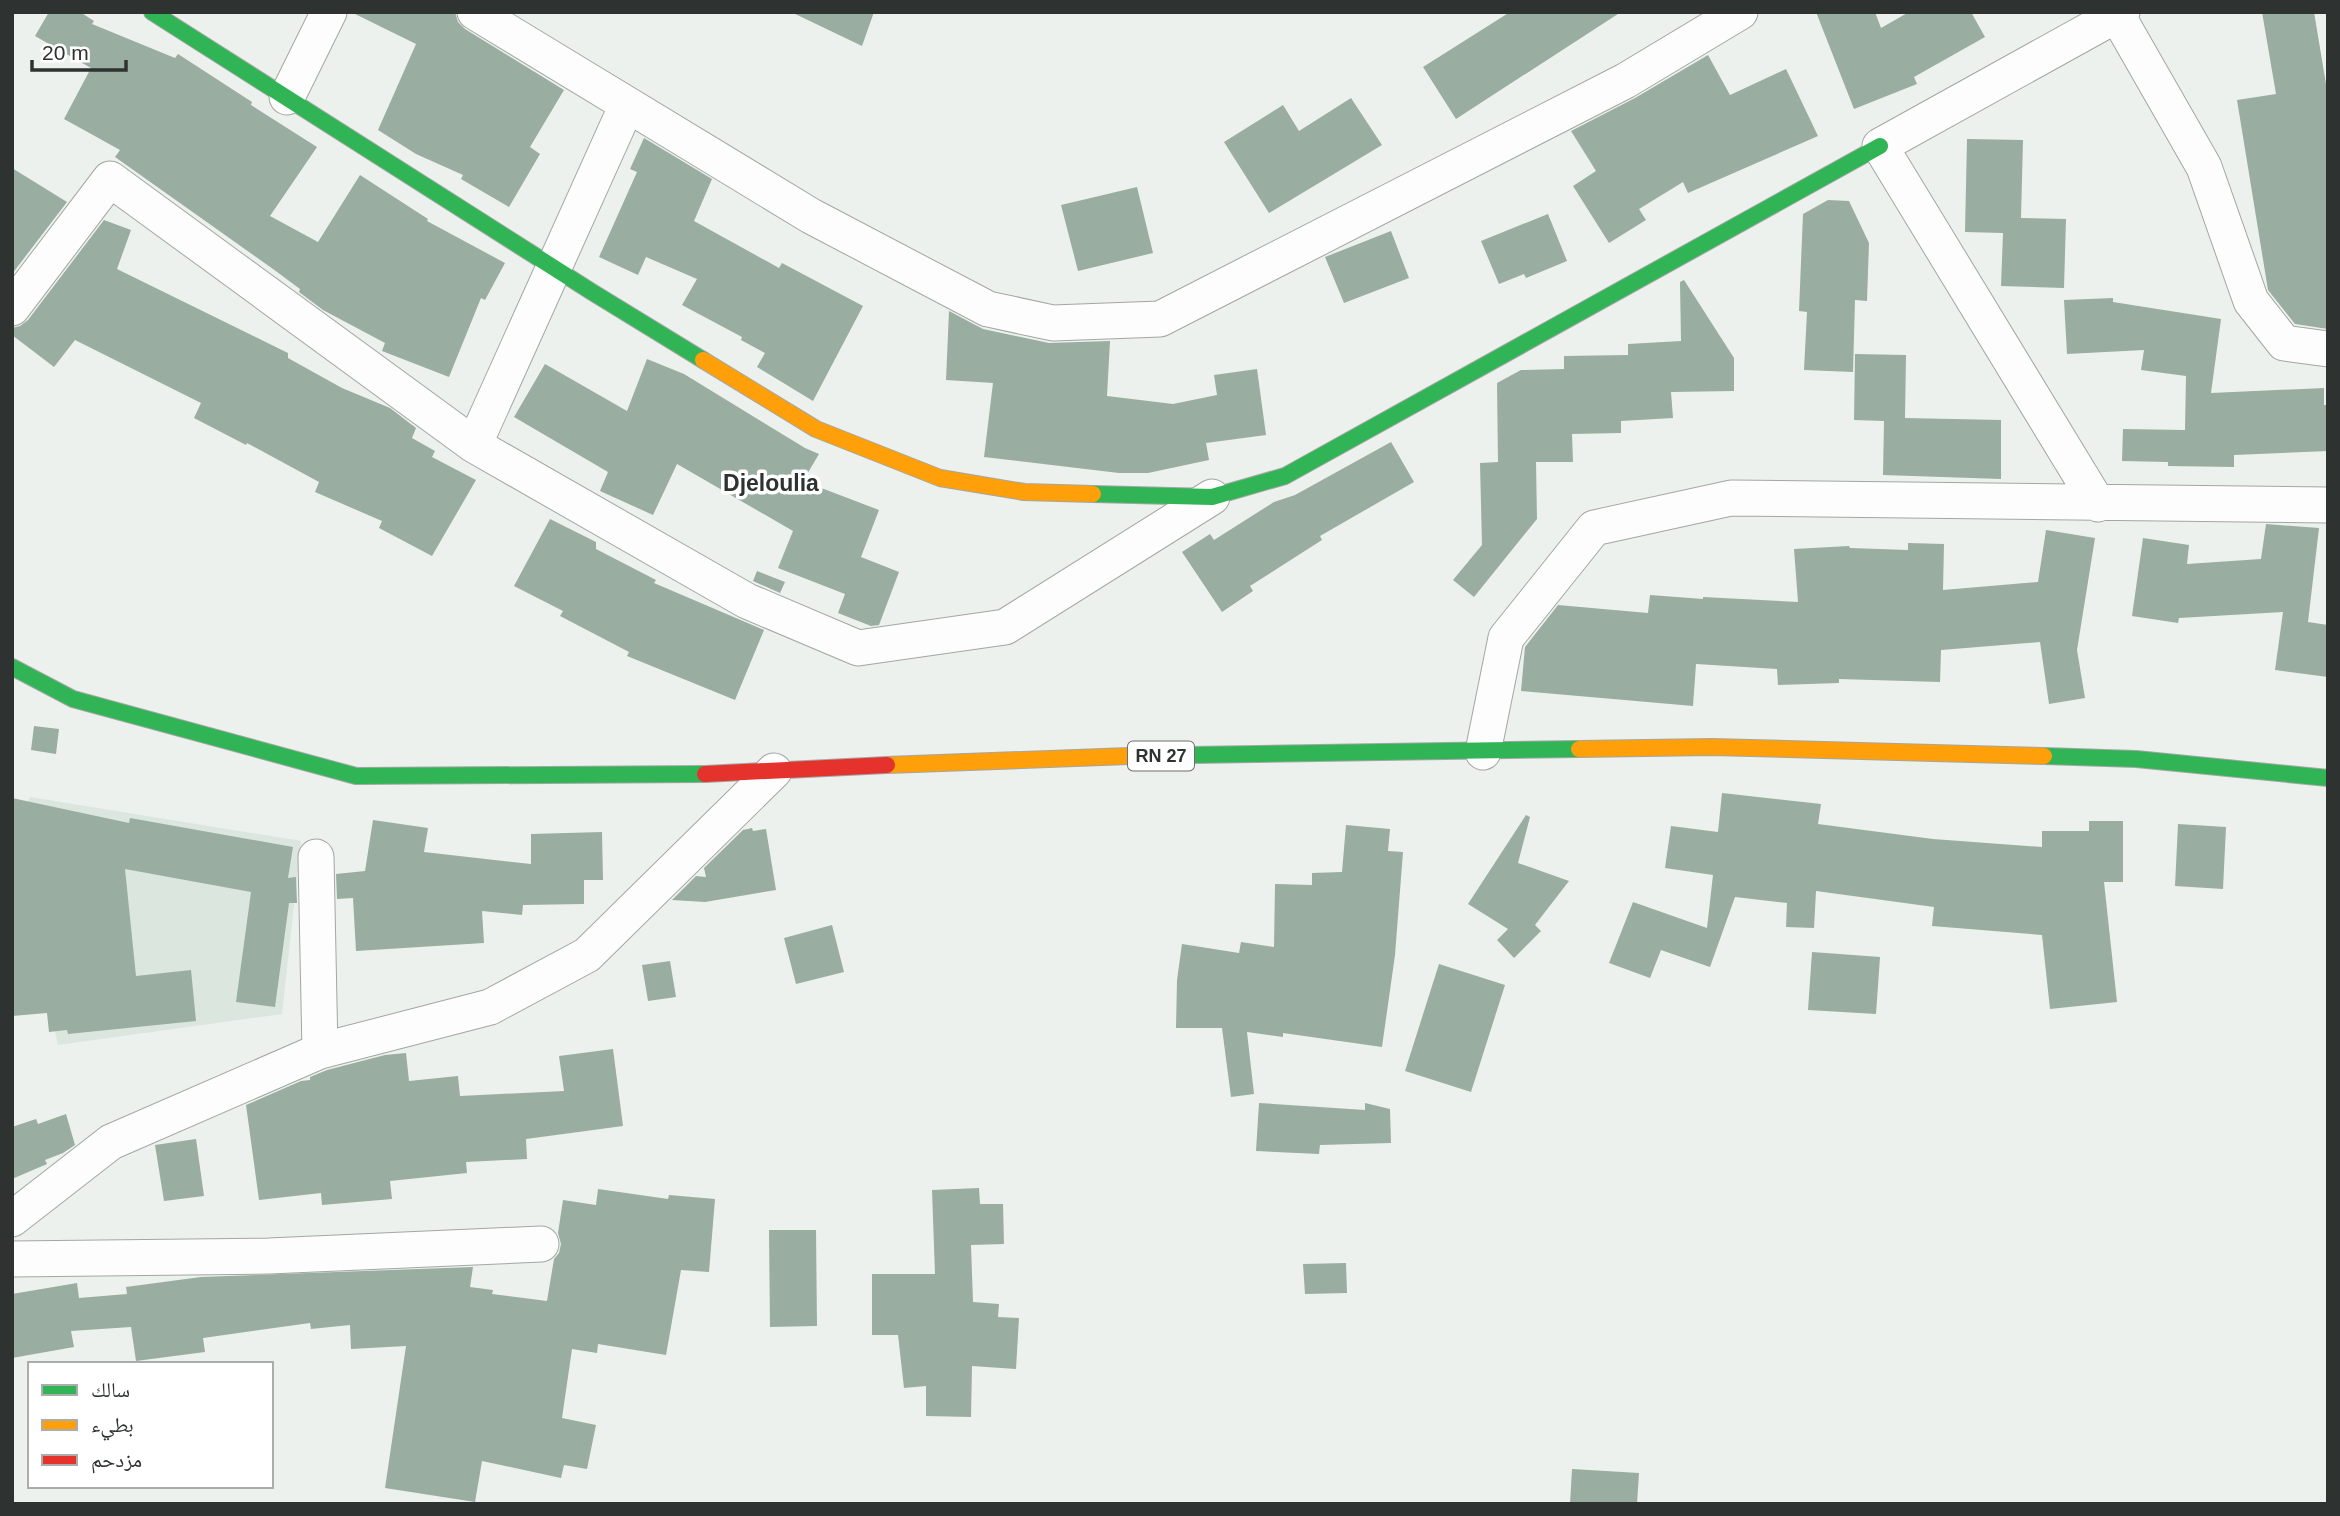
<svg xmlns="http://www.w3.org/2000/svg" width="2340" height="1516" viewBox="0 0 2340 1516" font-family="Helvetica,'Noto Naskh Arabic',sans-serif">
<rect width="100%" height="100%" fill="#ecf1ed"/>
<!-- built -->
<path fill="#dbe6de" d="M30 797 301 841 282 1014 58 1045 12 843Z"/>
<!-- building -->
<path fill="#99ada1" d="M49 12H80L94 21 92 24 175 58 178 54 252 102 251 105 317 147 270 216 318 242 360 175 428 219 427 221 505 263 485 300 481 298 449 377 382 351 385 343 323 310 299 292 300 289 273 269 115 157 120 150 64 119 91 68 35 36Z
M351 12H455L458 22 465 29 564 90 530 147 540 154 509 207 461 179 463 175 416 154 378 130 416 44Z
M791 12H874L862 46Z
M1510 12H1621L1456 119 1423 67Z
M1816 12H1875L1881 28 1909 12H1971L1985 37 1914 77 1917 84 1854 109Z
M2262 12H2314L2328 96V329L2295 324 2268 290 2237 100 2276 94Z
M1708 55 1730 95 1786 69 1818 136 1688 193 1683 182 1639 209 1646 220 1609 243 1573 186 1596 171 1571 131 1635 98Z
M1351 98 1382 145 1269 213 1224 142 1283 105 1299 131Z
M644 138 712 179 694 221 779 268 782 263 863 306 813 401 757 367 765 353 741 340 742 337 682 305 697 279 646 257 638 275 599 257 637 172 630 169Z
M1967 139 2023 140 2021 218 2066 219 2064 288 2001 286 2003 233 1965 232Z
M12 168 67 202 12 274Z
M1137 187 1153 253 1078 271 1061 205Z
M1828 200 1849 201 1869 243 1867 301 1855 300 1853 372 1804 370 1807 312 1799 311 1803 214Z
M1548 214 1567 261 1526 278 1524 274 1499 284 1481 241Z
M104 220 131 230 117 269 288 353V358L342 388 390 408 416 428 412 438 435 451 432 457 476 480 432 556 379 528 382 521 315 492 319 482 247 443 246 445 194 418 201 403 75 340 54 367 12 335V328L20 326 28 320Z
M1391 231 1409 278 1344 303 1325 257Z
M1684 280 1734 358V391L1671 392 1673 418 1621 421V433L1572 434 1573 462H1536L1537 519 1474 597 1453 580 1482 545 1480 463 1498 462 1497 383 1521 370 1564 369V356L1628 355V344L1681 341 1680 282Z
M2113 298V302L2221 319 2211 393 2324 388V405H2328V451L2234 455V467L2168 466V462L2122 461 2123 429 2185 430 2186 376 2141 370 2144 350 2067 354 2064 300Z
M949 311 983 329 1049 343 1110 341 1107 396 1173 404 1217 395 1214 375 1257 369 1266 435 1206 443 1209 460 1148 473H1119L984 457 993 383 946 380Z
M1855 354 1906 355 1905 418 2001 420V479L1883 475 1884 421 1854 420Z
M647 359 684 374 805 448 819 454 803 481 879 510 861 557 899 572 879 625 871 626 838 613 845 594 778 568 793 531 677 464 653 515 600 491 608 472 514 417 545 364 627 411Z
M1391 442 1414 482 1320 536 1322 540 1250 586 1253 591 1222 612 1182 552 1210 534 1214 540 1274 502 1295 495Z
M550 519 596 542V549L656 580 654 583 764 630 735 700 627 656 629 652 560 616 563 611 514 586Z
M2266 524 2319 528 2308 622 2328 625V677L2275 670 2283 612 2179 618 2178 623 2132 616 2143 538 2189 545 2187 564 2261 559Z
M2046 530 2095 538 2077 650 2085 698 2049 704 2040 642 1941 650 1940 682 1839 679V683L1778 685 1777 669 1696 664 1693 706 1521 691 1525 647 1558 605 1648 613 1650 595 1703 599V597L1798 602 1794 549 1849 546 1850 548 1908 550V543L1944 544 1943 590 2038 582Z
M757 571 785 582 780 593 753 581Z
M34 726 59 729 56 754 31 750Z
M1722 793 1821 804 1818 824 1933 839 2042 847V831H2089V821H2123V882H2104L2117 1002 2050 1009 2042 935 1932 926 1934 907 1816 891 1814 928 1786 927 1787 903 1735 897 1710 967 1661 950 1650 978 1609 963 1633 902 1707 928 1713 875 1665 868 1671 826 1718 832Z
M12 798 129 823 130 818 293 847 288 878 296 877 297 903H289L275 1007 236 1002 251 892 125 869 136 976 191 970 196 1021 68 1034 67 1030 49 1032 47 1013 12 1016Z
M1526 815 1530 817 1518 863 1569 881 1535 925 1541 931 1514 958 1497 940 1508 929 1468 904Z
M373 820 428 828 424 852 531 864V834L602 832 603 880H584V904L523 905 522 915 482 911 484 943 356 951 353 898 337 899 336 874 365 871Z
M2178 824 2226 827 2223 889 2175 886Z
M1346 825 1390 829 1388 851 1403 852 1395 955 1382 1047 1283 1033V1037L1247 1032 1254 1094 1231 1097 1222 1028H1176L1177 980 1182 944 1239 953 1241 942 1274 947 1275 884 1312 885V873L1342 872Z
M752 828 753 831 766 829 776 890 705 902 672 900 696 876 706 877 704 868 743 830Z
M832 925 844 972 796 984 784 938Z
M1812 952 1880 957 1876 1014 1808 1010Z
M670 961 676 997 648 1001 642 965Z
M1439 964 1505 985 1471 1092 1405 1071Z
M613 1049 623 1126 526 1139 527 1159 466 1162 467 1173 390 1181 392 1199 322 1205 321 1193 259 1200 246 1105 301 1081 310 1080V1077L327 1070 385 1055 406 1053 409 1081 458 1076 460 1096 564 1091 559 1056Z
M1259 1103 1365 1110V1103L1390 1109 1391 1143 1320 1145 1319 1154 1256 1151Z
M66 1114 75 1145 63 1153 45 1160 47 1164 12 1179V1127L36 1119 38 1124Z
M196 1139 204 1196 164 1201 155 1145Z
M979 1188 980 1204H1003L1004 1244 971 1245 973 1302 999 1304 998 1317 1019 1318 1016 1369 972 1366 971 1417 926 1416V1386L904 1388 898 1335H872V1274H935L932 1190Z
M598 1189 668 1199 669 1195 715 1199 709 1272 681 1270 666 1355 598 1344 597 1353 572 1349 562 1418 596 1425 587 1469 564 1465 561 1478 482 1461 475 1502 385 1488 406 1346 351 1349 350 1325 311 1329 310 1323 203 1338 205 1352 136 1361 131 1327 71 1331 74 1347 12 1358V1294L77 1283 79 1298 127 1294 126 1287 201 1277 473 1267 470 1287 493 1290 492 1294 547 1301 554 1259 559 1253 561 1244 558 1233 563 1200 596 1205Z
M769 1230H816L817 1326 770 1327Z
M1346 1263 1347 1293 1305 1294 1303 1264Z
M1572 1469 1639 1473 1637 1504H1570Z"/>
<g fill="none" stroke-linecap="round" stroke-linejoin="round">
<!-- street casing -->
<g stroke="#a3a7a4" stroke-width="37">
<path id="street" d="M475 12 811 216 988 309 1053 323 1160 319 1625 81 1740 12
M2112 12 2117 15 2204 167 2251 301 2284 343 2328 349
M287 97 329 12
M12 308 110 179 474 445 747 601 858 648 1005 627 1212 497
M474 445 627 105
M2098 504 1880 146 2122 12
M1483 752 1506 638 1594 528 1731 498 2328 505
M316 857 320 1051
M12 1219 111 1142 320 1051 490 1007 587 955 774 771
M12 1259 269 1256 541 1244"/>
</g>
<!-- fast casing -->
<g stroke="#a3a7a4" stroke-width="18">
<path id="fast" d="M152 12 592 292 703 360
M1093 494 1212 497 1285 476 1880 146
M12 667 73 699 356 776 705 774
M1129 756 1579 749
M2044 756 2136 759 2328 778"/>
</g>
<!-- slow casing -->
<g stroke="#a3a7a4" stroke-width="18">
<path id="slow" d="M703 360 816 429 940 478 1024 492 1093 494
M1579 749 1712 747 2044 756
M887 765 1129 756"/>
</g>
<!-- jam casing -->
<g stroke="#a3a7a4" stroke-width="18">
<path id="jam" d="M705 774 887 765"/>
</g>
<!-- street -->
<use href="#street" stroke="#fcfdfc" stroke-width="35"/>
<!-- fast -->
<use href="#fast" stroke="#30b455" stroke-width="16"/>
<!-- slow -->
<use href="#slow" stroke="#ff9f0a" stroke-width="16"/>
<!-- jam -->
<use href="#jam" stroke="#e5322d" stroke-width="16"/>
</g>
<g text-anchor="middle" stroke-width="7" stroke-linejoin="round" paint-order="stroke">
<!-- shield labels -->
<rect fill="#fff" stroke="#6d706e" stroke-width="2" x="1128" y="741.5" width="66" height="29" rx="5"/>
<g font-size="18" font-weight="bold" fill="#2e3230">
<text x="1161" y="762">RN 27</text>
</g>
<!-- quarter labels -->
<g font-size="23" font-weight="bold" fill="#2e3230" stroke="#fff">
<text x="771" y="491">Djeloulia</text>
</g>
</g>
<!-- border -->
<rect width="2340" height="1516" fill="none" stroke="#2e3230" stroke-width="28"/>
<!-- legend -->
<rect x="28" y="1362" width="245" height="126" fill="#ffffff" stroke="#abadac" stroke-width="2"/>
<rect x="42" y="1385" width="35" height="10" fill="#30b455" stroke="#abadac" stroke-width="2"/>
<text x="91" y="1397" font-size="21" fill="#2e3230">سالك</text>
<rect x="42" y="1420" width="35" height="10" fill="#ff9f0a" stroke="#abadac" stroke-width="2"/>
<text x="91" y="1432" font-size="21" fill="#2e3230">بطيء</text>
<rect x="42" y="1455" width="35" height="10" fill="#e5322d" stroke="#abadac" stroke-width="2"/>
<text x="91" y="1467" font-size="21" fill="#2e3230">مزدحم</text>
<!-- scale -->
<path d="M32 60v10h94v-10" fill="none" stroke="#2e3230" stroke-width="3.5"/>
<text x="42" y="60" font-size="21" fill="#2e3230" stroke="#ffffff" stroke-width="5" paint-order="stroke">20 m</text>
</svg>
